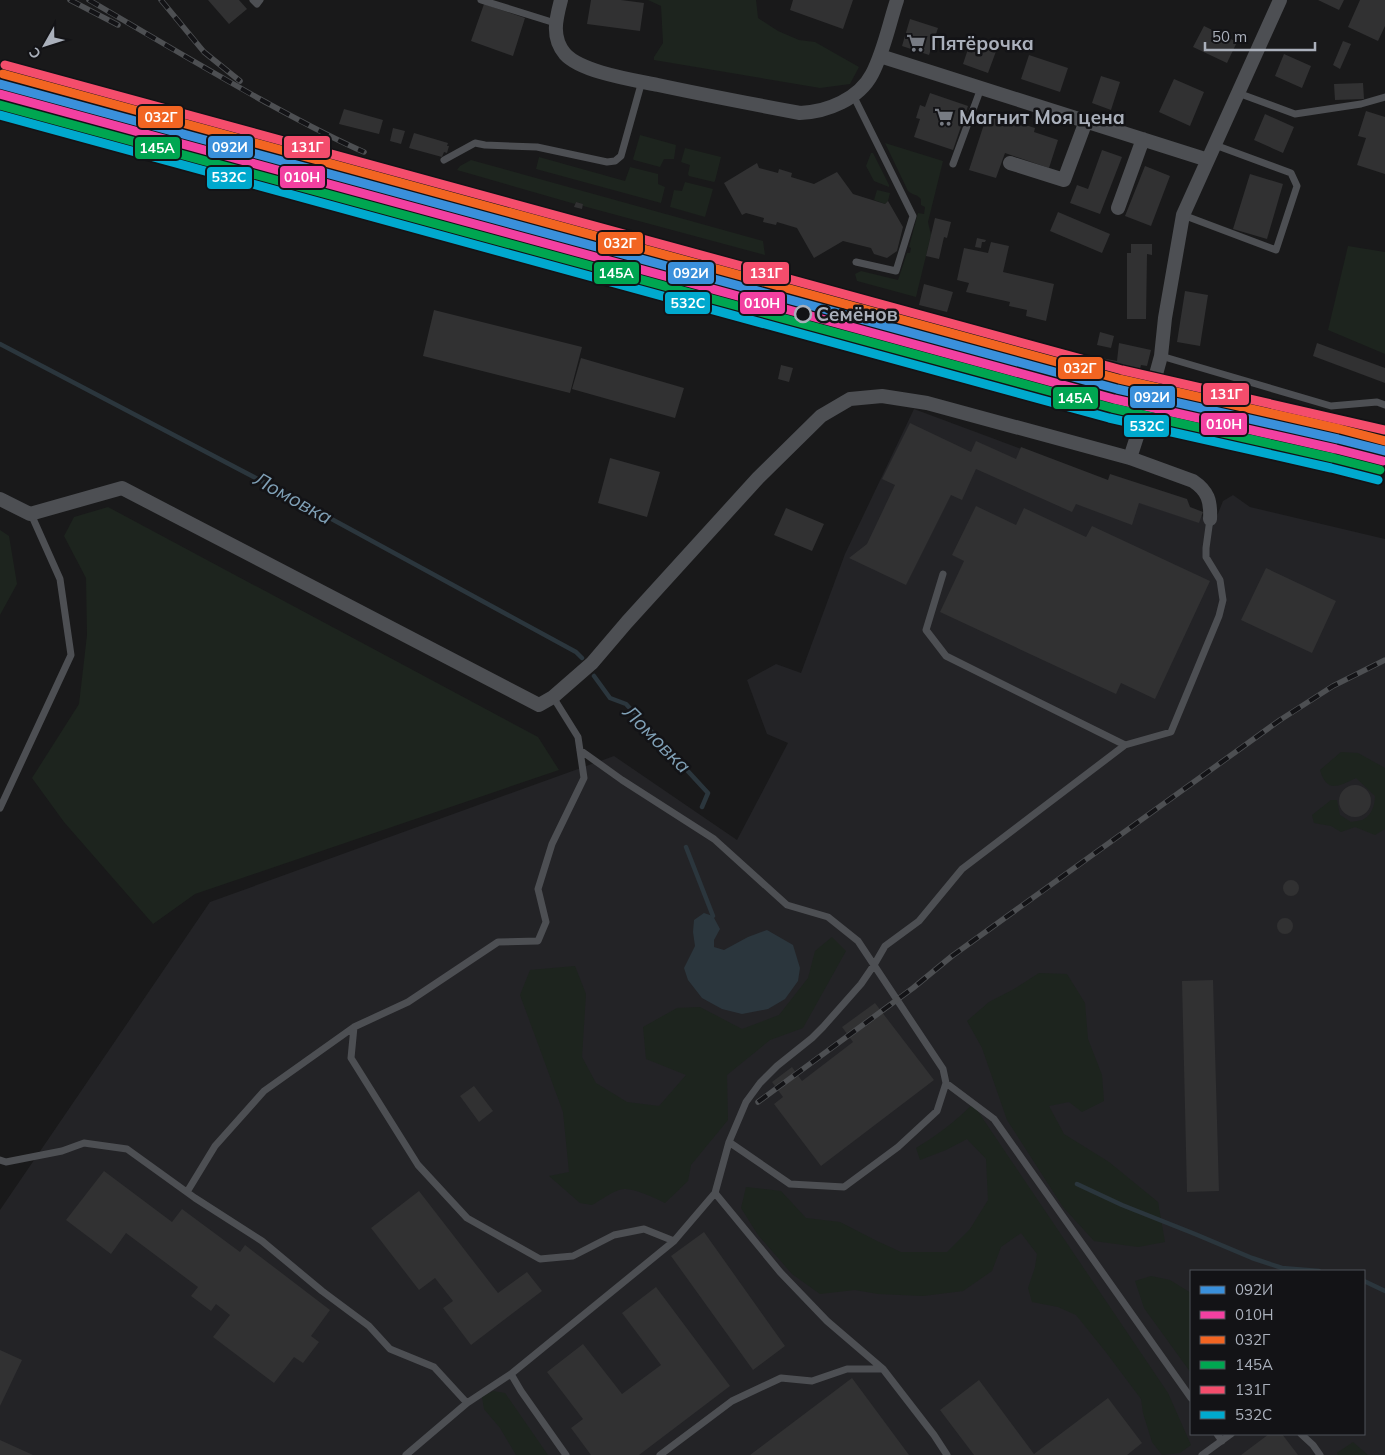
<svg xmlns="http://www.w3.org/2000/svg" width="1385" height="1455" viewBox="0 0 1385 1455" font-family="Mulish,sans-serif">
<rect width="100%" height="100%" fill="#19191a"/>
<!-- built -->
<path fill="#232326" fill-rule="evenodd" d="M914 409 1215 521 1223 501 1233 495 1250 507 1385 539V1455H0V1210L210 902 614 756 737 840 788 743 767 734 747 680 776 664 801 673 845 554ZM1191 1271H1364V1434H1191Z"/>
<!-- green -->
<path fill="#1d241e" d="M648 0H756L758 18 778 31 799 40 815 42 859 67 850 84 820 88 654 60V57L663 43 661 6Z
M640 135 676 145 674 159H664L660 167 634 160 633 159Z
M885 143 943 161 928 222 931 235 916 297 857 281 855 274 861 271 898 280 907 253H910L911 248 909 247 918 213 924 214 925 207 921 205V199C917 194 912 195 908 191Z
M685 148 721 157 715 181 714 182 689 176 688 174 690 165 681 162Z
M871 153H873L889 185V187L874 181 866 166Z
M539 157 625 181 630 167 658 174V184L665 187 661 203 536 169Z
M471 160 763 241 765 255 583 206V204L576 202 575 204 457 170 460 166Z
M685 182 713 189 705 217 670 207 674 190 682 191Z
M877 190 890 193 888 201 885 204 874 200Z
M1348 246 1385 252V354L1328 330Z
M108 507 538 737 559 770 195 894 153 924 64 822 32 778 79 704 87 635 86 578 64 536 74 517Z
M0 530 9 536 17 584 0 615Z
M1341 752 1358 753 1385 768V829L1375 835 1355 827 1341 832 1331 826 1314 823 1312 815 1331 800H1337L1340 815 1351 822C1354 821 1361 821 1364 819 1372 815 1375 804 1375 796L1356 778C1339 786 1327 794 1320 770Z
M832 937 846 951 803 1028 770 1040 727 1075 728 1120 691 1165 688 1181 665 1203C655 1198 634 1188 624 1189 615 1189 600 1201 592 1205L580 1203 549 1176 569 1172 563 1112 520 995 530 970 575 966 586 994 582 1057 596 1083 627 1102 659 1106 686 1075 646 1059 643 1027 677 1008 700 1007 742 1029 779 1015 808 978 815 951Z
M1039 973 1067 974 1085 1003 1088 1039 1102 1075 1104 1101 1082 1112 1069 1102 1049 1106 1064 1134 1109 1162 1158 1202 1165 1242 1138 1247 1094 1241 1063 1207 1007 1120 982 1048 967 1021 989 1002 1014 989Z
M973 1104 1168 1393 1191 1445 1180 1453 1162 1455 1152 1442 1143 1413 1141 1399 1105 1351 1076 1315 1058 1307 1032 1302 1028 1288 1035 1267 1037 1254 1021 1233 1001 1247 992 1271 963 1291 923 1296 878 1294 855 1290 820 1294 792 1274 758 1235 741 1208 746 1187 781 1191 806 1218 840 1222 877 1241 901 1252H947L970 1229 988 1200 986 1159 967 1139 946 1150 920 1160 916 1148C938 1135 954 1122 973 1104Z
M1151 1276 1170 1280 1191 1293V1373L1144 1308 1135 1281Z
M493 1391 505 1393 548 1455H516L500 1428 484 1409 482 1397Z
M1353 1442 1368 1455H1338L1337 1453Z"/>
<!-- water -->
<path fill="#2b363d" d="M704 913 713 916 720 929 714 940V947L724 950 748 937 767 930 793 945 800 968 798 981 785 999 768 1009 742 1014 722 1009 702 998 688 980 684 968 695 946 693 932 694 920Z"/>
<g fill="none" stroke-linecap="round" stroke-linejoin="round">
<!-- stream -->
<path stroke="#2b363d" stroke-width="4.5" d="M0 344 271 486 576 652 582 658
M594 676 610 698 626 704 708 793 702 807
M686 847 713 916
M1077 1184 1122 1205 1195 1234 1252 1258 1282 1268 1319 1271
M1364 1281 1385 1291"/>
</g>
<!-- building -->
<path fill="#313132" d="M208 0H239L247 9 229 24Z
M591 0H621L644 3 640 31 587 24Z
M793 0H853L843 29 790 10Z
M1318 0H1344L1339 10Z
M1360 0H1385V26L1378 41 1348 27Z
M484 4 525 18 513 56 471 41Z
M910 19 938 28 929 55 902 46Z
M1204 26 1237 42 1227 63 1193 47Z
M972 37 998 46 988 73 963 64Z
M1343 41 1351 44 1340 69 1333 65Z
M1284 54 1311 66 1302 88 1275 76Z
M1029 55 1068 68 1060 92 1021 79Z
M1101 76 1120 82 1111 110 1092 103Z
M1174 79 1204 92 1190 126 1159 112Z
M1363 83 1364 99 1335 100 1334 84Z
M930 93 968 106 953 150 914 137 920 119 916 118 920 105 925 107Z
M344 109 383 120 379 134 339 124Z
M1366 111 1385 117V174L1357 165 1366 138 1358 136Z
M1265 114 1294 127 1283 153 1254 140Z
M987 115 1009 122 1010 120 1035 128 1034 132 1058 140 1049 168 1005 153 996 178 969 170Z
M393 128 405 131 401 144 390 141Z
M414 133 448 143 447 146H449L447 153 444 152 442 157 409 148Z
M1102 150 1122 157 1100 214 1070 203 1077 185 1088 189Z
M757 163 759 168 778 173 779 169 792 173 791 177 814 184 837 172 853 194 885 204 888 201 903 227 897 251 887 258 874 254 871 248 843 241 814 258 797 228 777 222 776 225 763 222 764 218 746 213 742 215 724 183Z
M1145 166 1170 176 1151 226 1125 216Z
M1250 174 1283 184 1267 239 1233 229Z
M576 202 583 204 582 209 574 207Z
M1058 212 1110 234 1102 253 1050 231Z
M935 218 951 222 947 238 944 237 939 259 926 256Z
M977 238 986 240 985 242H982L981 248 975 247Z
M991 242 1009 246 1003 272 1054 284 1046 321 1026 316 1027 310 1009 306 1010 302 966 292 969 283 957 280 964 248 988 253Z
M1131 244H1152V255L1147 254 1146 319H1127V253H1131Z
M924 284 953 292 947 312 919 305Z
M1185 291 1208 295 1200 346 1177 342Z
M434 310 582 347 570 393 423 356Z
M1100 332 1114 336 1111 348 1097 345Z
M1119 343 1151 350 1147 366 1141 365 1135 388 1110 382 1081 373 1085 355 1117 361Z
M1317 343 1385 368V383L1313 356Z
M581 358 684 388 675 418 572 389Z
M781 365 793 368 789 382 778 379Z
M910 423 971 452 976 441 1016 459 1021 447 1108 480 1110 474 1187 499 1190 507 1203 512 1199 523 1139 503 1132 525 1076 504 1072 512 976 469 962 500 951 495 906 585 849 558 867 544 895 485 882 479Z
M610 458 660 472 647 517 598 503Z
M976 506 1016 525 1024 508 1086 537 1092 526 1210 581 1155 699 1121 683 1116 694 940 612 964 561 952 555Z
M786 508 824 524 812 551 774 535Z
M1266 568 1336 601 1312 653 1241 620Z
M1339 801a16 16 0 1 1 32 0a16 16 0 1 1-32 0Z
M1283 888a8 8 0 1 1 16 0a8 8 0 1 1-16 0Z
M1277 926a8 8 0 1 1 16 0a8 8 0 1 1-16 0Z
M1213 980 1219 1191 1187 1192 1182 981Z
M875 1003 934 1080 821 1166 774 1104 783 1097 772 1082 792 1067 802 1081 853 1042 842 1027Z
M474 1086 493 1111 479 1122 460 1096Z
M104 1171 172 1222 182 1209 240 1252 245 1245 330 1310 311 1336 319 1342 303 1363 294 1357 274 1383 213 1337 230 1315 216 1304 211 1311 191 1296 198 1287 126 1233 111 1254 66 1220Z
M419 1191 498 1293 527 1272 542 1291 471 1345 443 1308 453 1301 435 1278 419 1290 371 1228Z
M704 1232 785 1346 753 1370 671 1256Z
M656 1287 730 1386 639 1455H591L571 1428 583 1419 547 1372 583 1344 622 1394 661 1365 622 1313Z
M0 1350 22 1360 0 1406Z
M852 1378 909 1455H750Z
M979 1380 1034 1454 1108 1398 1142 1443 1127 1455H974L940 1410Z
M1269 1434H1282L1298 1455H1241Z
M0 1440 33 1455H0Z"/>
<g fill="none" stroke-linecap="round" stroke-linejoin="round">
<!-- minor-tunnel -->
<path stroke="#36373a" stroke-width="14" stroke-dasharray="14 7" stroke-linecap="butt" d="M1142 421 1152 389"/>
<!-- service -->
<path stroke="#4d4f53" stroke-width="7" d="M253 0 257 4 260 0
M481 0 555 23
M1238 93 1295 114 1361 104 1385 97
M853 95 913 216 896 271 856 262
M444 160 475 143 485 145 537 147 607 162 615 161 621 156 642 81
M953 164 981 88
M1183 215 1276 250 1297 186 1291 173 1215 145
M1161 356 1331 406 1377 402 1385 405
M943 574 926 630 946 656 1125 745 1171 732 1219 616 1223 600 1220 580 1206 557V548L1210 519
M553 697 578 737 584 778 552 844 538 889 546 922 538 941 498 942 408 1002 354 1027 351 1058 418 1165 467 1218 540 1259 573 1256 614 1235 644 1229 674 1241
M580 750 622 780 714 839 787 905 828 917 858 941 937 1060 943 1069 946 1083 994 1119 1191 1398
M0 808 71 655 60 579 31 514
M729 1142 790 1184 844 1187 898 1147 937 1111 946 1083
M0 1160 6 1162 62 1151 84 1143 127 1149 195 1198 262 1241 322 1291 369 1326 390 1349 434 1367 467 1403
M187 1192 215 1146 264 1091 354 1027
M715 1193 780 1272 827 1321 883 1369 934 1435 947 1455
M511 1374 521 1391 566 1455
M1217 1434 1222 1441
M1301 1434 1313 1445 1320 1455
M406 1455 467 1403 511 1374 674 1241 715 1193 729 1142 746 1102 760 1083 777 1066 812 1038 823 1027 861 984 874 965 885 946 919 921 962 869 1125 745
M660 1455 732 1401 781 1378 812 1381 847 1369H883
M1202 1455 1231 1434"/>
<!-- minor -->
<path stroke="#4d4f53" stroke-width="14" d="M561 0C556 19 551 37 565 54 581 72 634 80 658 85 705 95 752 104 800 113 827 112 859 99 872 74 884 51 889 24 897 0
M880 56 1208 160
M1010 163 1064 180 1086 121
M1118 208 1143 139
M1152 389 1161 356 1165 318 1183 215 1280 0
M1130 458 1142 421
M0 499 30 514 122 488 539 705 553 697 592 663 627 622 758 478 821 416 850 399 882 396 927 403 1130 458 1193 481C1208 491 1211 501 1210 519"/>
<!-- rail casing -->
<g stroke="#4d4f52" stroke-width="5.5">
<path id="rail" d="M70 0 118 25
M89 0C145 33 201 66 258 98 293 117 327 136 364 152
M161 0 204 52 240 81
M758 1102 913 988 952 956 1280 720 1333 686 1385 660"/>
</g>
<!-- rail -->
<use href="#rail" stroke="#131316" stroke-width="4" stroke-dasharray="11" stroke-linecap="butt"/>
<!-- rail-1 casing -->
<g stroke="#131316" stroke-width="12">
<path id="rail-1" d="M0 84 1117 389 1338 439 1385 451"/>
</g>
<!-- rail-2 casing -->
<g stroke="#131316" stroke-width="12">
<path id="rail-2" d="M0 94 1114 399 1336 449 1383 461"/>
</g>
<!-- rail-3 casing -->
<g stroke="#131316" stroke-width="12">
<path id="rail-3" d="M3 74 1119 379 1340 429 1385 441"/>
</g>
<!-- rail-4 casing -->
<g stroke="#131316" stroke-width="12">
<path id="rail-4" d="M0 105 1112 408 1333 458 1380 470"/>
</g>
<!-- rail-5 casing -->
<g stroke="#131316" stroke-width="12">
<path id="rail-5" d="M5 65 1122 370 1385 430"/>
</g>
<!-- rail-6 casing -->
<g stroke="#131316" stroke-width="12">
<path id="rail-6" d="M0 115 1109 418 1331 468 1378 480"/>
</g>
<!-- rail-1 -->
<use href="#rail-1" stroke="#3a90db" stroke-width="9"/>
<!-- rail-2 -->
<use href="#rail-2" stroke="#f240a1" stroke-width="9"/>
<!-- rail-3 -->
<use href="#rail-3" stroke="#f26522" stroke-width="9"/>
<!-- rail-4 -->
<use href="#rail-4" stroke="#00a651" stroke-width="9"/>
<!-- rail-5 -->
<use href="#rail-5" stroke="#f44d6c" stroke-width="9"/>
<!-- rail-6 -->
<use href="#rail-6" stroke="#00a9ce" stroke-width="9"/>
</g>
<!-- icons -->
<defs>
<g id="supermarket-bare" transform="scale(1.5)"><path d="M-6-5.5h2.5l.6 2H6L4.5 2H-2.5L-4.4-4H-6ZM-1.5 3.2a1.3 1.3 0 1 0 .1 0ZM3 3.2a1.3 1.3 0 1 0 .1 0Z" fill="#777b83" stroke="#131316" stroke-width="2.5" paint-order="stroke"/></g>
</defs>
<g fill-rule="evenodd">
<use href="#supermarket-bare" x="916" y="43"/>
<use href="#supermarket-bare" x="944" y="117"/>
</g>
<!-- markers -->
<circle fill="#131316" stroke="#aab0bb" stroke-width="2.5" cx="803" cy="314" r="8"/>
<g text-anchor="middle" stroke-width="5" stroke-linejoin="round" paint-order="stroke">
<!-- poi labels -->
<g font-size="19" font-weight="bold" fill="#aab0bb" stroke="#131316" text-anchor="start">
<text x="931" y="50">Пятёрочка</text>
<text x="959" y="124">Магнит Моя цена</text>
</g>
<!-- stop labels -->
<g font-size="19" font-weight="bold" fill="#aab0bb" stroke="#131316" text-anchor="start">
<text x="816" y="321">Семёнов</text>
</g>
<!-- water labels -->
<g font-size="20" font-style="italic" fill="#80a1b7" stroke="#131316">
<text transform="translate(293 498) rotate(29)" y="7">Ломовка</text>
<text transform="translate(657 739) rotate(45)" y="7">Ломовка</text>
</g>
</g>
<g stroke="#131316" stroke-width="2">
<rect x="137" y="105" width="47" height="24" rx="5" fill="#f26522"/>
<rect x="207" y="135" width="47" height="24" rx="5" fill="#3a90db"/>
<rect x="283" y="135" width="48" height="24" rx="5" fill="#f44d6c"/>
<rect x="134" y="136" width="47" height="24" rx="5" fill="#00a651"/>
<rect x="279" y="165" width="47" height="24" rx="5" fill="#f240a1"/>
<rect x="206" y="166" width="47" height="24" rx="5" fill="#00a9ce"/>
<rect x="597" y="231" width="47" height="24" rx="5" fill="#f26522"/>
<rect x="667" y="261" width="48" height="24" rx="5" fill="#3a90db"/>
<rect x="742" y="261" width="48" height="24" rx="5" fill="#f44d6c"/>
<rect x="593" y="261" width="47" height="24" rx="5" fill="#00a651"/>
<rect x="739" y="291" width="47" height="24" rx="5" fill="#f240a1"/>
<rect x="664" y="291" width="47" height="24" rx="5" fill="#00a9ce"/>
<rect x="1057" y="356" width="47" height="24" rx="5" fill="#f26522"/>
<rect x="1202" y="382" width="48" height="24" rx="5" fill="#f44d6c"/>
<rect x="1129" y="385" width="47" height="24" rx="5" fill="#3a90db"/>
<rect x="1052" y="386" width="47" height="24" rx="5" fill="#00a651"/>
<rect x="1200" y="412" width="48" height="24" rx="5" fill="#f240a1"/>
<rect x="1123" y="414" width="47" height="24" rx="5" fill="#00a9ce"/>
</g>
<g font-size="14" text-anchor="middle" font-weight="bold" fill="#fff">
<text x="161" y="122">032Г</text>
<text x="230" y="152">092И</text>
<text x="307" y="152">131Г</text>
<text x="157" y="153">145А</text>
<text x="302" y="182">010Н</text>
<text x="229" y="182">532С</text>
<text x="620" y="248">032Г</text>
<text x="691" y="278">092И</text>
<text x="766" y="278">131Г</text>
<text x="616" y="278">145А</text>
<text x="762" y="308">010Н</text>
<text x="688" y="308">532С</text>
<text x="1080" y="373">032Г</text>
<text x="1226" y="399">131Г</text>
<text x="1152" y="402">092И</text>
<text x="1075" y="403">145А</text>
<text x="1224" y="429">010Н</text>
<text x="1147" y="431">532С</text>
</g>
<!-- legend -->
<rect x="1190" y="1270" width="175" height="165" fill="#131316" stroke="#4f5258"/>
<rect x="1200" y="1286" width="25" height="8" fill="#3a90db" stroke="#4f5258"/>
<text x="1235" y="1295" font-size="15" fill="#aab0bb">092И</text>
<rect x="1200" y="1311" width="25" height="8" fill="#f240a1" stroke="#4f5258"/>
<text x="1235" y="1320" font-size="15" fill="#aab0bb">010Н</text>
<rect x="1200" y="1336" width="25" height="8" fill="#f26522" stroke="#4f5258"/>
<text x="1235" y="1345" font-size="15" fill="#aab0bb">032Г</text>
<rect x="1200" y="1361" width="25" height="8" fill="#00a651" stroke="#4f5258"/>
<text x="1235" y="1370" font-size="15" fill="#aab0bb">145А</text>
<rect x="1200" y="1386" width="25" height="8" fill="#f44d6c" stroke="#4f5258"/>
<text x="1235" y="1395" font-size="15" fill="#aab0bb">131Г</text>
<rect x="1200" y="1411" width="25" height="8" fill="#00a9ce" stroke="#4f5258"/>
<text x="1235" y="1420" font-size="15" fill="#aab0bb">532С</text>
<!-- north arrow -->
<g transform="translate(45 45) rotate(231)" stroke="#131316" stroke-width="4" paint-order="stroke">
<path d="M0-4L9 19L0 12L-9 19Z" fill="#aab0bb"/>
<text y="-8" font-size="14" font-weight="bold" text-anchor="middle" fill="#aab0bb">С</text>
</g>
<!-- scale -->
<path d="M1205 42v8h110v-8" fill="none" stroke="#aab0bb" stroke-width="2.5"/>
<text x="1212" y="42" font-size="15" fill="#aab0bb" stroke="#131316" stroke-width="4" paint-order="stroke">50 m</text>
</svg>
